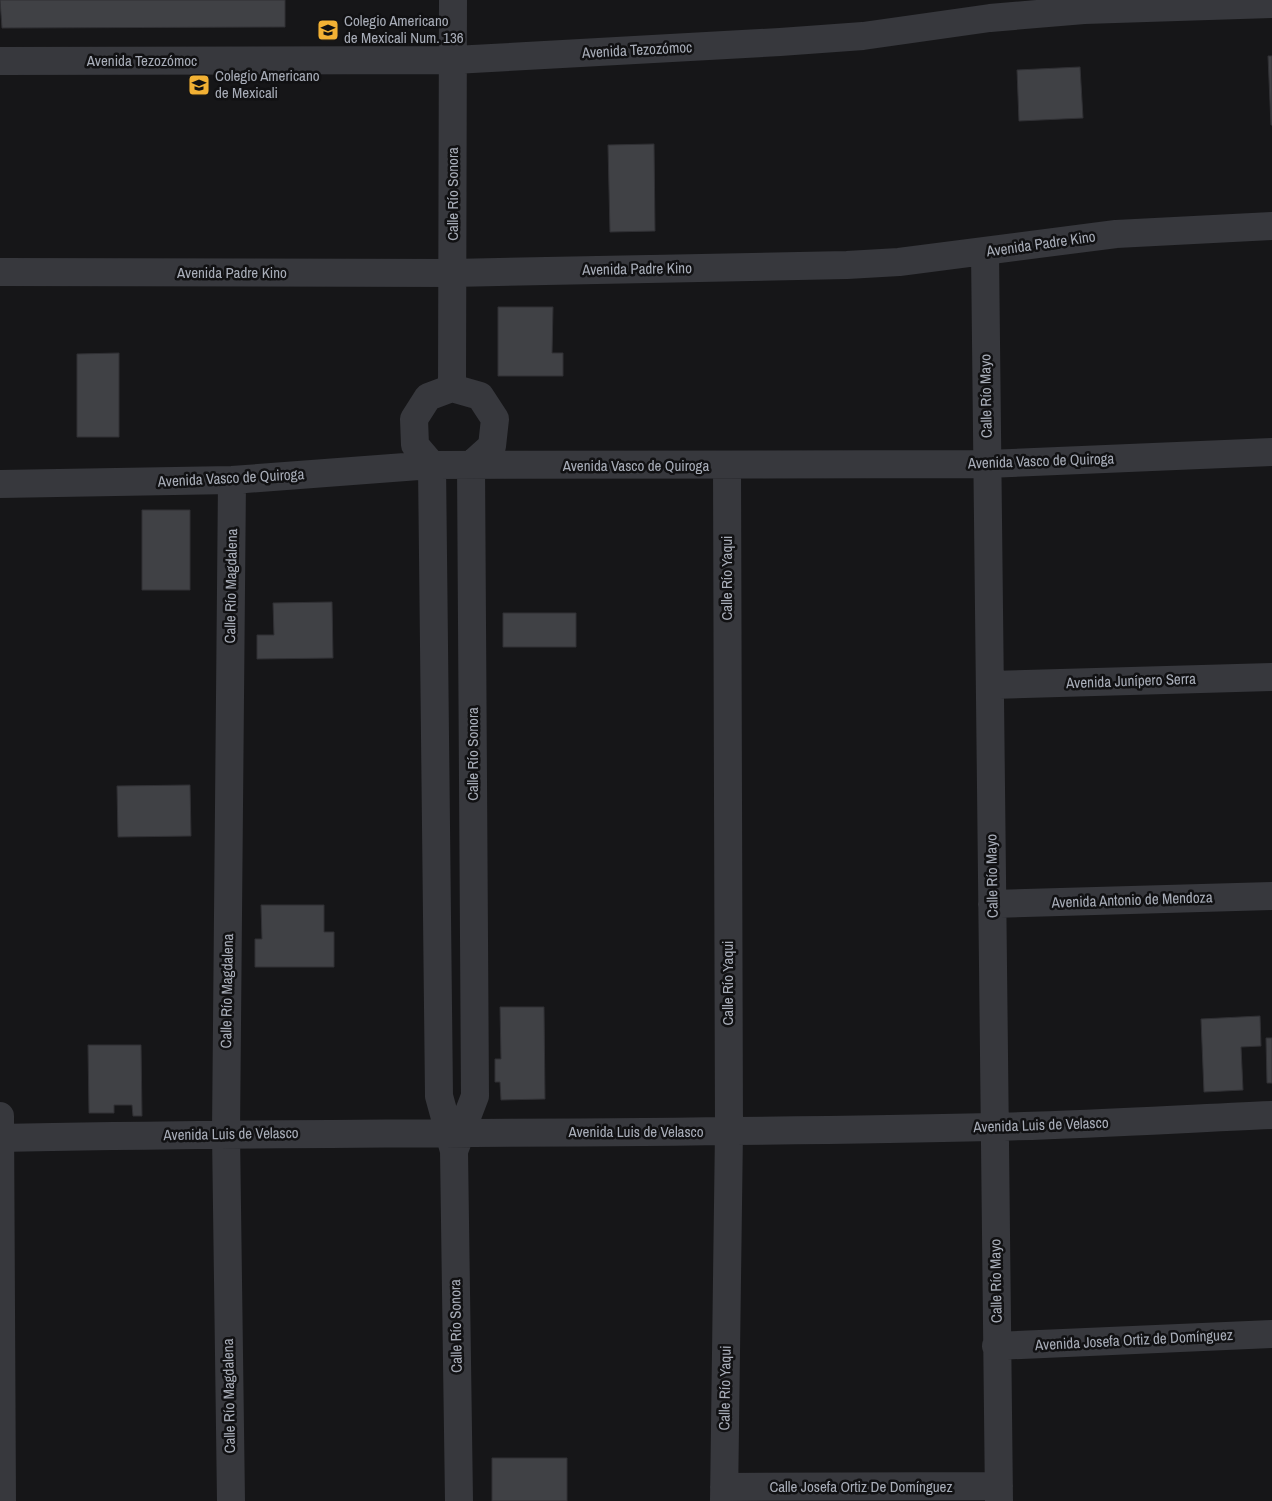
<svg xmlns="http://www.w3.org/2000/svg" width="1272" height="1501" viewBox="0 0 1272 1501" font-family="'Archivo Narrow',sans-serif">
<rect width="100%" height="100%" fill="#161618"/>
<!-- building -->
<path fill="#404145" stroke="#303034" d="M0 0H285V27L2 28Z
M1268 56H1272V125H1271Z
M1080 67 1083 118 1019 121 1017 70Z
M654 144 655 231 610 232 608 145Z
M498 307H553L552 353H563V376H498Z
M119 353V437H77V354Z
M142 510H190V590H142Z
M332 602 333 658 257 659V635H274L273 603Z
M503 613H576V647H503Z
M190 785 191 836 118 837 117 786Z
M261 905H324V932H334V967H255V939H262Z
M500 1007H544L545 1099 501 1100 500 1082H495V1059H501Z
M1260 1016 1261 1046 1241 1047 1243 1090 1204 1092 1201 1019Z
M1266 1038H1272V1083H1267Z
M88 1045H141L142 1116H133L132 1105H114V1113H89Z
M492 1458H567V1501H492Z"/>
<g fill="none" stroke-linecap="round" stroke-linejoin="round">
<!-- minor -->
<path stroke="#37383d" stroke-width="28" d="M0 61 454 60 780 42 863 36 990 18 1084 10 1272 4
M985 252 999 1501
M0 272 452 273 847 265 899 262 1116 234 1272 226
M452 388 453 0
M0 484 232 480 432 465 987 464 1272 452
M990 685 1272 677
M992 904 1272 896
M0 1116 2 1501
M0 1138C330 1131 661 1135 991 1127 1085 1125 1178 1119 1272 1115
M454 1151 475 1096 471 465 492 446 495 419 480 396 452 388 428 397 414 419 415 445 432 465 439 1096 454 1151 459 1501
M996 1346 1272 1334
M724 1487 999 1486
M231 1501 226 1133 232 480
M724 1501 729 1131 727 466"/>
</g>
<!-- icons -->
<defs>
<g id="school-square" transform="scale(1.125)"><rect x="-9" y="-9" width="18" height="18" rx="4" fill="#f2b134" stroke="#111113"/><path d="M0-5L7-2L0 1L-7-2ZM-4 1L0 2.5L4 1V4Q0 6-4 4Z" fill="#111"/></g>
</defs>
<g fill-rule="evenodd">
<use href="#school-square" x="328" y="30"/>
<use href="#school-square" x="199" y="85"/>
</g>
<g text-anchor="middle" stroke-width="5" stroke-linejoin="round" paint-order="stroke">
<!-- poi labels -->
<g font-size="15" fill="#a8adb8" stroke="#111113" text-anchor="start">
<text x="344" y="26">Colegio Americano<tspan x="344" dy="17">de Mexicali Num. 136</tspan></text>
<text x="215" y="81">Colegio Americano<tspan x="215" dy="17">de Mexicali</tspan></text>
</g>
<!-- street labels -->
<g font-size="15" fill="#a8adb8" stroke="#111113">
<text transform="translate(637 50) rotate(-3)" y="5">Avenida Tezozómoc</text>
<text x="142" y="66">Avenida Tezozómoc</text>
<text transform="translate(453 194) rotate(-90)" y="5">Calle Río Sonora</text>
<text transform="translate(1041 244) rotate(-8)" y="5">Avenida Padre Kino</text>
<text transform="translate(637 269) rotate(-1)" y="5">Avenida Padre Kino</text>
<text x="232" y="278">Avenida Padre Kino</text>
<text transform="translate(986 396) rotate(-91)" y="5">Calle Río Mayo</text>
<text transform="translate(1041 461) rotate(-2)" y="5">Avenida Vasco de Quiroga</text>
<text x="636" y="471">Avenida Vasco de Quiroga</text>
<text transform="translate(231 478) rotate(-3)" y="5">Avenida Vasco de Quiroga</text>
<text transform="translate(727 578) rotate(-90)" y="5">Calle Río Yaqui</text>
<text transform="translate(231 586) rotate(-89)" y="5">Calle Río Magdalena</text>
<text transform="translate(1131 681) rotate(-2)" y="5">Avenida Junípero Serra</text>
<text transform="translate(473 754) rotate(-90)" y="5">Calle Río Sonora</text>
<text transform="translate(992 876) rotate(-91)" y="5">Calle Río Mayo</text>
<text transform="translate(1132 900) rotate(-2)" y="5">Avenida Antonio de Mendoza</text>
<text transform="translate(728 983) rotate(-90)" y="5">Calle Río Yaqui</text>
<text transform="translate(227 991) rotate(-89)" y="5">Calle Río Magdalena</text>
<text transform="translate(1041 1125) rotate(-2)" y="5">Avenida Luis de Velasco</text>
<text x="636" y="1137">Avenida Luis de Velasco</text>
<text transform="translate(231 1134) rotate(-1)" y="5">Avenida Luis de Velasco</text>
<text transform="translate(996 1281) rotate(-91)" y="5">Calle Río Mayo</text>
<text transform="translate(456 1326) rotate(-91)" y="5">Calle Río Sonora</text>
<text transform="translate(1134 1340) rotate(-3)" y="5">Avenida Josefa Ortiz de Domínguez</text>
<text transform="translate(725 1388) rotate(-89)" y="5">Calle Río Yaqui</text>
<text transform="translate(229 1396) rotate(-91)" y="5">Calle Río Magdalena</text>
<text x="861" y="1492">Calle Josefa Ortiz De Domínguez</text>
</g>
</g>
</svg>
